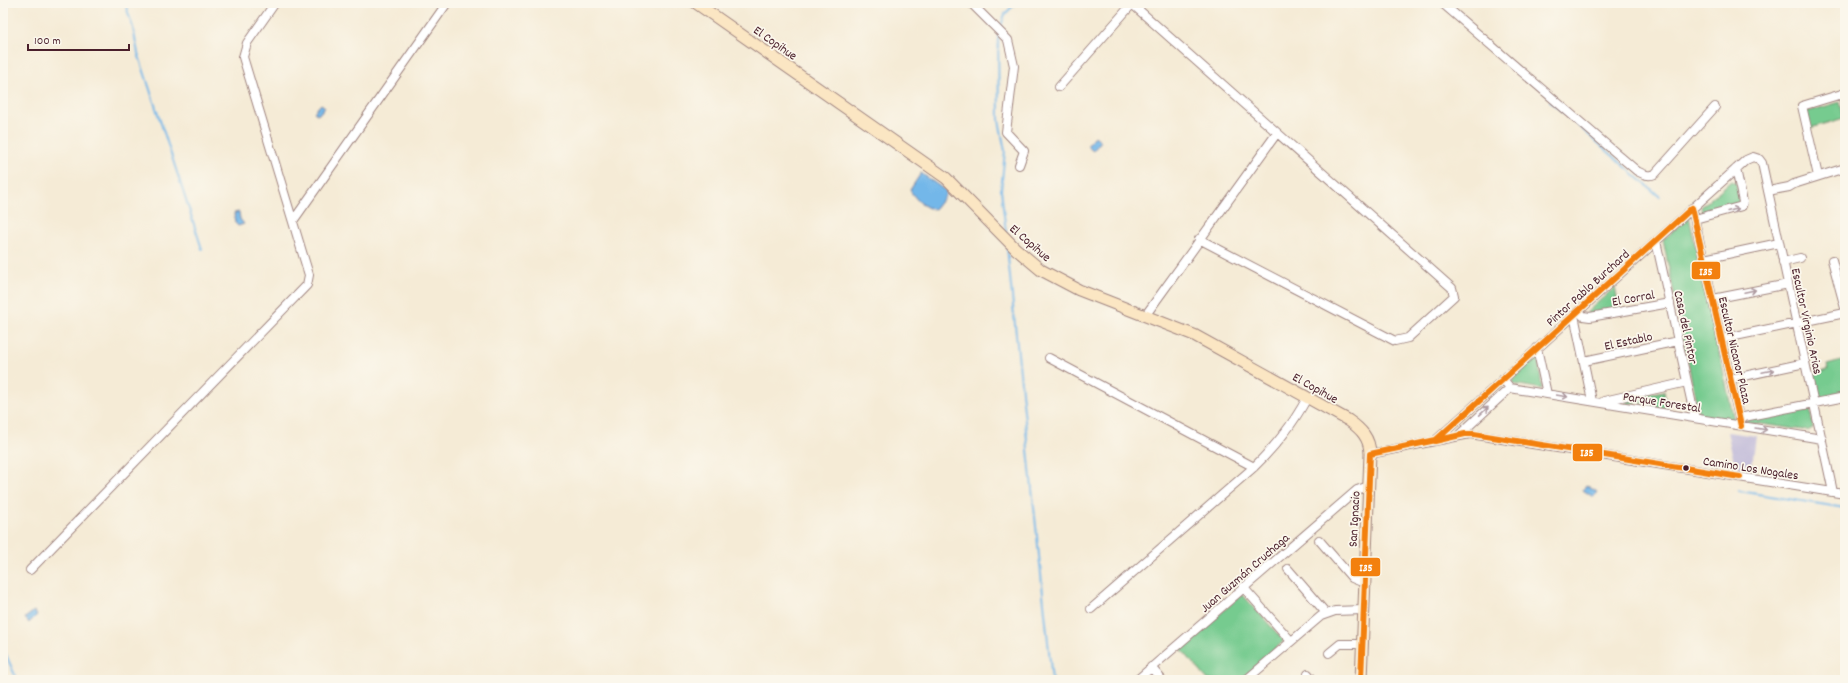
<svg xmlns="http://www.w3.org/2000/svg" width="1848" height="683" viewBox="0 0 1848 683" font-family="Dekko,sans-serif">
<rect width="100%" height="100%" fill="#fbf7ec"/>
<filter id="ink" filterUnits="userSpaceOnUse"><feTurbulence type="fractalNoise" baseFrequency=".025" numOctaves="2"/><feDisplacementMap in="SourceGraphic" scale="8" xChannelSelector="R" yChannelSelector="G"/><feConvolveMatrix kernelMatrix="1 2 1 2 8 2 1 2 1" color-interpolation-filters="sRGB"/></filter>
<filter id="wash" filterUnits="userSpaceOnUse"><feTurbulence type="fractalNoise" baseFrequency=".012" numOctaves="4" result="noise"/><feDisplacementMap in="SourceGraphic" scale="16" xChannelSelector="R" yChannelSelector="G"/><feGaussianBlur stdDeviation="0.9" result="paint"/><feColorMatrix in="noise" values="0 0 0 0 0 0 0 0 0 0 0 0 0 0 0 0 0 1.4 0 .05"/><feComposite in="paint" operator="in"/></filter>
<g filter="url(#wash)">
<rect width="100%" height="100%" fill="#f5ebd6"/>
<!-- industrial -->
<path fill="#c6c0da" d="M1727 432 1756 436 1751 472 1736 470Z"/>
<!-- green -->
<path fill="#76cb8f" stroke="#60755d" d="M1840 102 1844 118 1810 128 1806 112Z
M1731 181 1736 183 1739 201 1738 205 1702 212 1701 207Z
M1689 217 1734 420 1699 416 1663 240Z
M1615 287 1619 308 1588 315 1587 312Z
M1538 356 1542 389 1514 384 1513 381 1515 377Z
M1845 360V393L1819 399 1813 374 1828 370 1827 365Z
M1664 391 1667 408 1646 406 1643 403 1638 402 1626 404 1629 397Z
M1810 408 1813 428 1810 431 1747 422 1746 419Z
M1242 594 1284 641 1240 680H1208L1181 649Z"/>
<!-- water -->
<path fill="#73b7e9" stroke="#5e6b8a" d="M321 104 325 107 318 115 314 112Z
M1095 136 1101 141 1093 151 1087 146Z
M921 173 946 191V195L935 209C926 210 914 198 910 190Z
M239 212 240 219 244 224 238 226 235 223 234 213Z
M1586 485 1597 492 1593 497 1583 490Z
M34 611 37 615 29 623 25 618Z"/>
<g fill="none" stroke-linecap="round" stroke-linejoin="round">
<!-- stream -->
<path stroke="#73b7e9" stroke-width="2" d="M125 3 133 28 138 53 202 249
M1000 29 1005 14 1016 3
M998 35 999 120 1005 151 1001 190 1006 232
M1550 101 1660 197
M1007 248 1052 680
M1739 491 1845 508
M3 648 17 680"/>
</g>
</g>
<g filter="url(#ink)">
<g fill="none" stroke-linecap="round" stroke-linejoin="round">
<!-- street casing -->
<g stroke="#a08580" stroke-width="10">
<path id="street" d="M971 3 1008 40 1014 66 1006 132 1024 151 1019 165
M1131 3 1452 288 1454 296 1408 338 1395 341 1199 239
M1442 3 1637 171C1643 174 1648 177 1655 174L1715 107
M1059 87 1132 4
M1842 94 1845 106
M1818 176 1802 106 1845 93
M1768 191 1789 187 1794 184 1845 168
M1692 208 1741 426
M1695 219 1742 206 1743 202 1736 169
M293 221 447 3
M1656 241 1695 418
M1704 259 1779 243
M1832 260 1845 308
M1783 262 1800 258
M1713 299 1788 284
M1579 311 1583 316 1590 317 1670 303
M1574 315 1592 401
M1145 316 1277 133
M1721 339 1845 313
M1537 348 1547 394
M1049 358 1254 467
M1584 361 1678 341
M1503 379 1510 388 1822 439
M1730 379 1805 363
M1604 401 1687 382
M1739 418 1845 397
M1459 435 1510 388
M1436 440 1746 160 1753 157 1759 159 1762 163 1833 492
M1370 454 1470 434 1845 494
M1319 540 1352 578 1364 583
M1288 569 1326 613
M30 570 307 285 309 275 243 57 247 43 275 3
M1243 587 1291 641
M1091 609 1254 467C1276 445 1292 426 1307 398
M1329 653 1340 644H1362
M1151 667 1162 680
M1308 674 1313 680
M1137 680 1357 490 1369 486
M1246 680 1321 616 1335 611 1363 610"/>
</g>
<!-- secondary casing -->
<g stroke="#a08580" stroke-width="13">
<path id="secondary" d="M696 3 946 178 1016 249 1041 270 1079 290 1194 335 1348 420C1361 429 1370 438 1370 454L1361 680"/>
</g>
<!-- street -->
<use href="#street" stroke="#fff" stroke-width="8"/>
<!-- secondary -->
<use href="#secondary" stroke="#fbe6c3" stroke-width="11"/>
<!-- bus-1 casing -->
<g stroke="#fbf7ec" stroke-width="9">
<path id="bus-1" d="M1435 441 1465 434H1474L1740 477
M1370 454 1436 440 1692 208 1741 426
M1361 680 1370 454"/>
</g>
<!-- bus-1 -->
<use href="#bus-1" stroke="#f3800e" stroke-width="6"/>
</g>
<!-- one-way arrows -->
<defs><path id="oneway-shaft" d="M-6 0H5M1.5-3L5.5 0L1.5 3" fill="none" stroke-width="1.6" stroke-linecap="round" stroke-linejoin="round"/></defs>
<g stroke="#ae9aa0">
<use href="#oneway-shaft" transform="translate(1733 210) rotate(-14)"/>
<use href="#oneway-shaft" transform="translate(1750 291) rotate(-12)"/>
<use href="#oneway-shaft" transform="translate(1768 371) rotate(-12)"/>
<use href="#oneway-shaft" transform="translate(1562 396) rotate(9)"/>
<use href="#oneway-shaft" transform="translate(1484 411) rotate(-43)"/>
<use href="#oneway-shaft" transform="translate(1761 429) rotate(9)"/>
</g>
</g>
<!-- markers -->
<circle fill="#4a1f2b" stroke="#fbf7ec" stroke-width="1.5" cx="1686" cy="468" r="3.5"/>
<g text-anchor="middle" stroke-width="3.5" stroke-linejoin="round" paint-order="stroke">
<!-- street labels -->
<g font-size="13" fill="#4a1f2b" stroke="#fbf7ec">
<text transform="translate(776 42) rotate(35)" y="5">El Copihue</text>
<text transform="translate(1031 242) rotate(41)" y="5">El Copihue</text>
<text transform="translate(1587 287) rotate(-42)" y="5">Pintor Pablo Burchard</text>
<text transform="translate(1633 297) rotate(-10)" y="5">El Corral</text>
<text transform="translate(1808 321) rotate(78)" y="5">Escultor Virginio Arias</text>
<text transform="translate(1687 327) rotate(78)" y="5">Casa del Pintor</text>
<text transform="translate(1628 340) rotate(-12)" y="5">El Establo</text>
<text transform="translate(1736 350) rotate(77)" y="5">Escultor Nicanor Plaza</text>
<text transform="translate(1316 387) rotate(29)" y="5">El Copihue</text>
<text transform="translate(1662 401) rotate(9)" y="5">Parque Forestal</text>
<text transform="translate(1751 467) rotate(9)" y="5">Camino Los Nogales</text>
<text transform="translate(1353 519) rotate(-87)" y="5">San Ignacio</text>
<text transform="translate(1244 572) rotate(-41)" y="5">Juan Guzmán Cruchaga</text>
</g>
</g>
<g stroke="#fbf7ec" stroke-width="1.5">
<rect x="1691" y="261" width="30" height="19" rx="4" fill="#f3800e"/>
<rect x="1572" y="443" width="31" height="19" rx="4" fill="#f3800e"/>
<rect x="1350" y="557" width="31" height="20" rx="4" fill="#f3800e"/>
</g>
<g font-size="11" text-anchor="middle" font-weight="bold" fill="#fff">
<text x="1706" y="275">I35</text>
<text x="1587" y="456">I35</text>
<text x="1366" y="571">I35</text>
</g>
<!-- margin -->
<rect width="1848" height="683" fill="none" stroke="#fbf7ec" stroke-width="16"/>
<!-- scale -->
<path d="M28 44v6h101v-6" fill="none" stroke="#4a1f2b" stroke-width="2"/>
<text x="34" y="44" font-size="12" fill="#4a1f2b" stroke="#fbf7ec" stroke-width="3" paint-order="stroke">100 m</text>
</svg>
